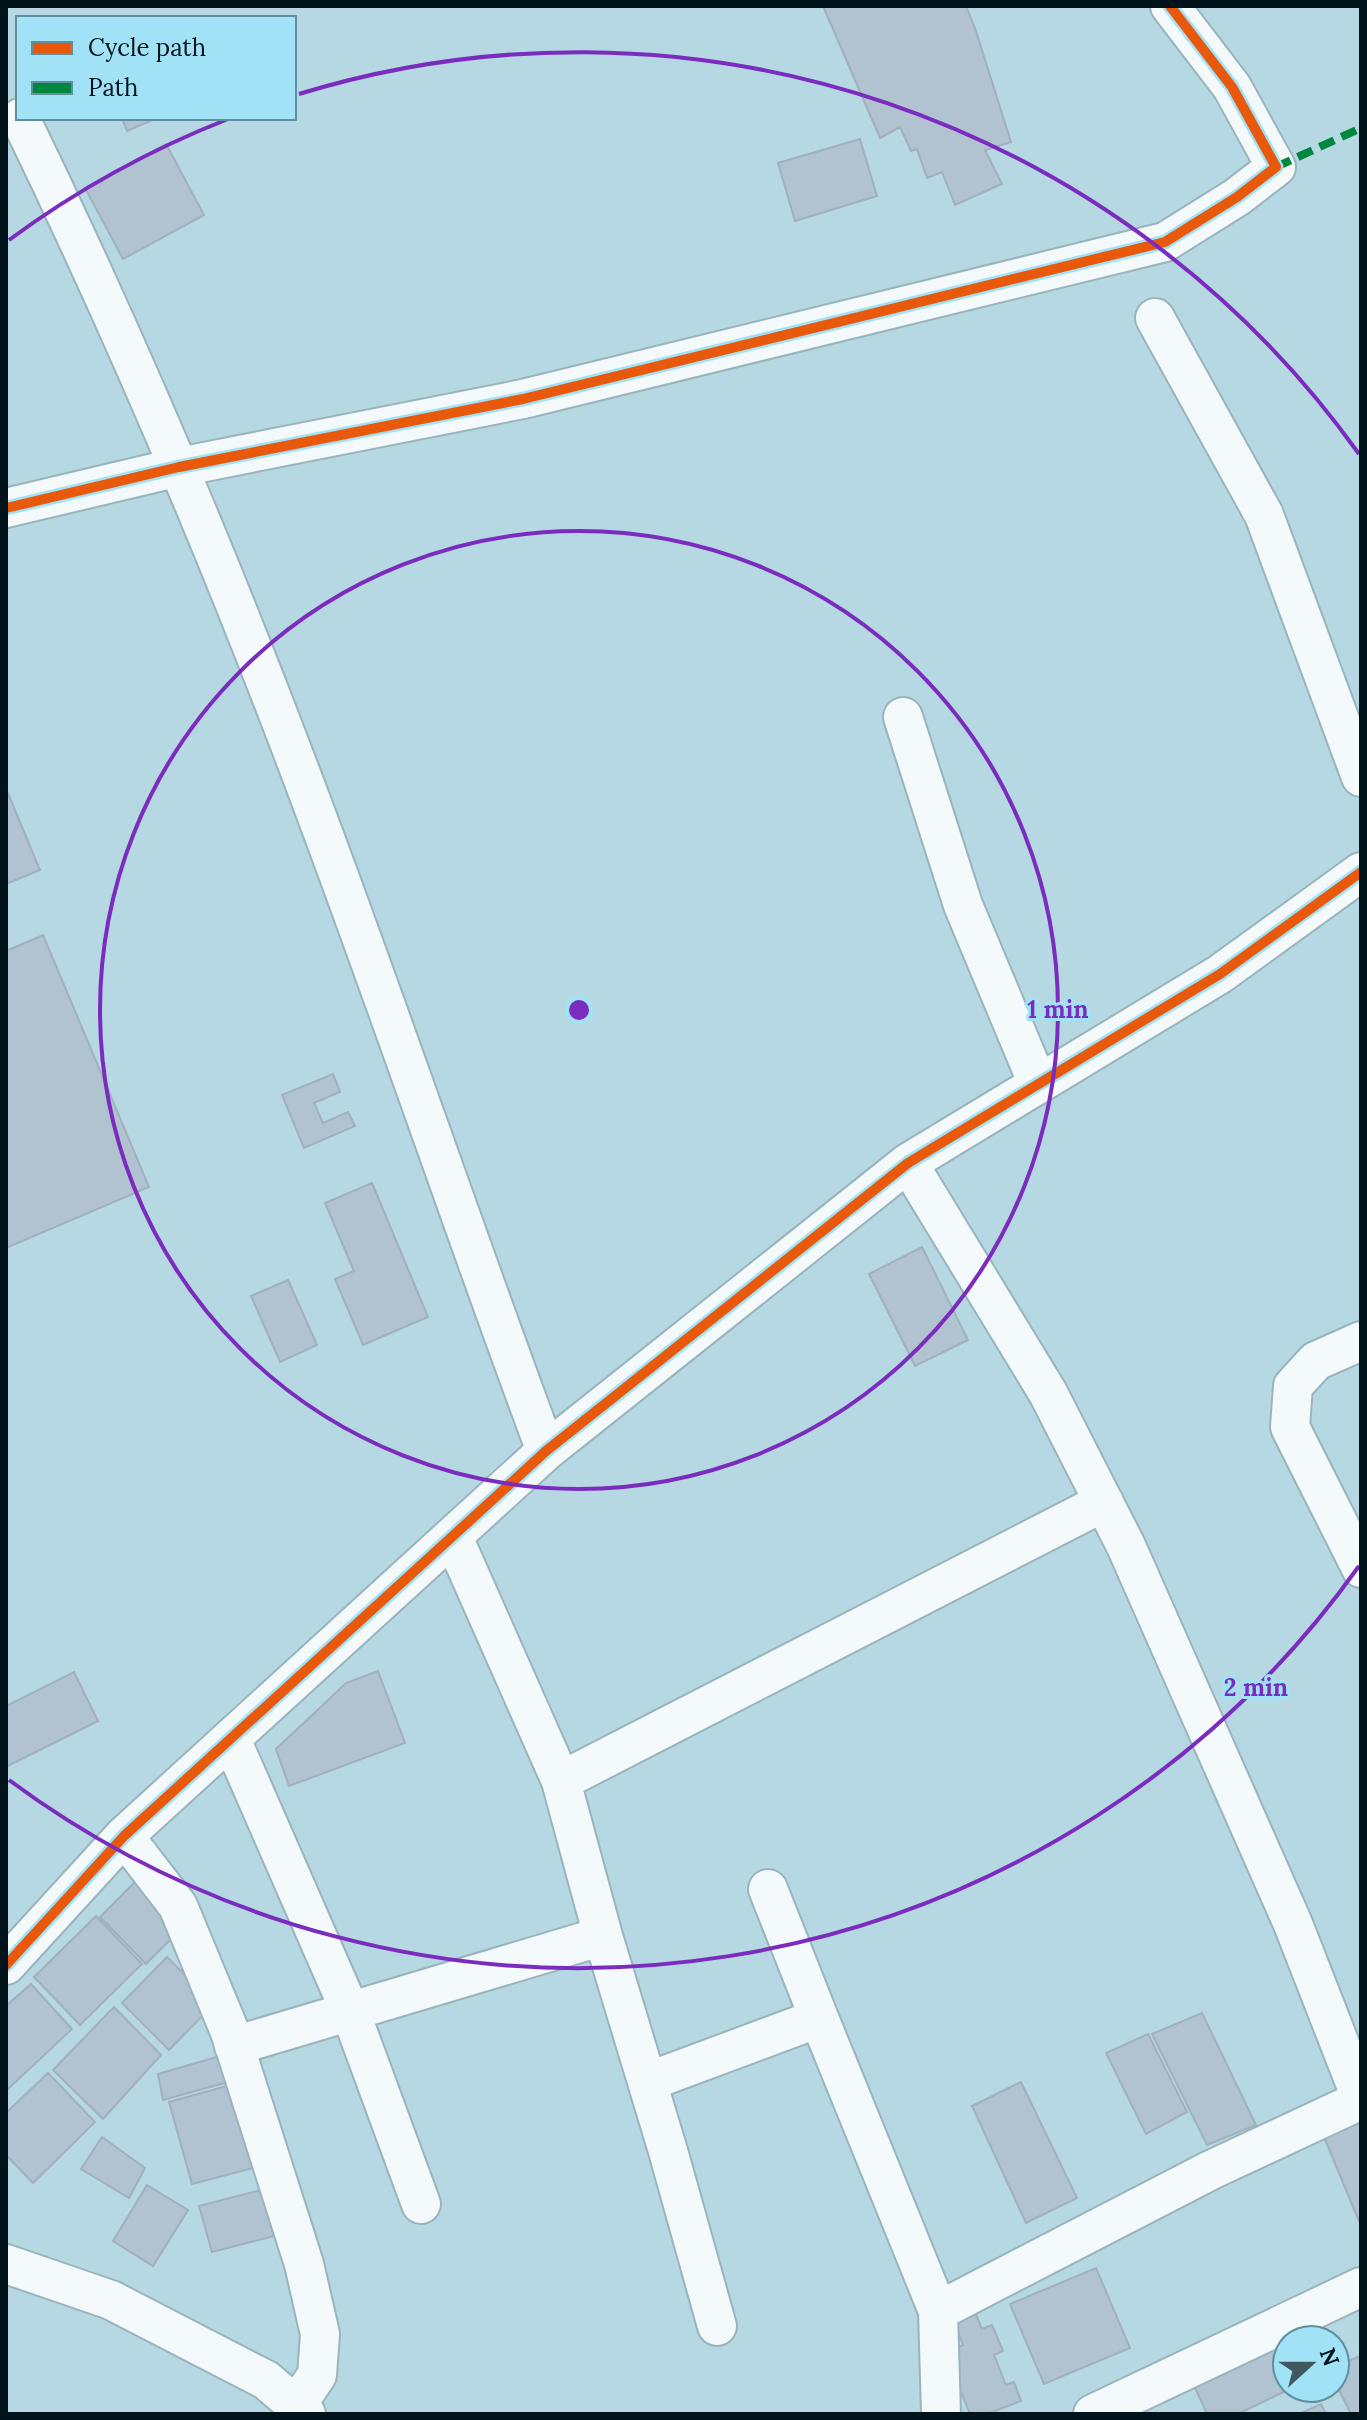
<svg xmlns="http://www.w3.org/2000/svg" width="1367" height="2420" viewBox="0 0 1367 2420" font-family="Lora,serif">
<rect width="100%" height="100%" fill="#b6d8e3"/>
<!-- building -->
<path fill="#b1c2d0" stroke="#a1b0be" stroke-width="2" d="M823 6H966L975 28 1011 142 985 150 1002 184 955 205 942 172 927 178 917 149 911 151 900 127 880 138Z
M122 118H157L127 131Z
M860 139 877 196 795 221 778 163Z
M166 144 204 215 123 259 85 188Z
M7 791 40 870 6 884V792Z
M43 935 149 1187 6 1248V951Z
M333 1074 340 1092 314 1103 323 1123 348 1112 355 1126 304 1148 282 1095Z
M372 1183 428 1317 363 1345 335 1279 354 1271 325 1203Z
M922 1247 968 1340 915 1366 869 1274Z
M288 1280 317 1345 280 1362 251 1296Z
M378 1671 405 1743 289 1786 276 1749 346 1683Z
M74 1672 98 1721 6 1767V1706Z
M135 1882 181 1929 146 1964 100 1917Z
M96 1916 142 1964 80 2025 34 1977Z
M167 1957 214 2004 169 2050 122 2003Z
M31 1984 72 2029 7 2090 6 2006Z
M114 2007 161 2055 103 2119 53 2070Z
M1202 2013 1256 2125 1207 2145 1152 2034Z
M1148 2034 1187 2112 1146 2134 1106 2053Z
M220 2056 228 2082 163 2100 158 2074Z
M48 2073 95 2122 33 2183 6 2155V2113Z
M1021 2082 1077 2198 1026 2223 972 2106Z
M234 2084 257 2167 192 2184 169 2102Z
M1361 2122V2226L1324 2137Z
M102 2137 145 2168 129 2198 81 2169Z
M147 2185 188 2210 153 2266 113 2241Z
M261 2190 274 2236 212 2252 199 2206Z
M1096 2268 1130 2348 1044 2384 1010 2304Z
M974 2310 982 2329 992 2325 1003 2351 994 2355 1006 2385 1014 2382 1021 2401 987 2414H970L951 2367 952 2350 963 2345 953 2319Z
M1301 2326 1308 2340H1287V2388H1292L1238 2414H1207L1192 2381Z
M1361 2355V2414H1351L1335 2382V2368Z
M1321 2404 1326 2414H1299Z"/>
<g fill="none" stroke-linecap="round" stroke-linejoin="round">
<!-- minor casing -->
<g stroke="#99b4bd" stroke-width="42">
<path id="minor" d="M20 118C124 332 217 551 301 774 386 998 462 1226 546 1451
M1155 318 1264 515 1361 777
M6 508 179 467 523 399 1165 242 1237 197 1276 167 1232 87 1170 6
M903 717 963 905 1038 1084
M908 1163 1048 1393 1126 1546 1293 1924 1361 2098
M1361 1341 1316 1361 1293 1386 1290 1427 1361 1568
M453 1537 561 1781 603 1936 668 2151 717 2326
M231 1739 350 2011 421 2204
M561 1781 1104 1502
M124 1836 178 1906 230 2032 304 2264 320 2334 317 2375 296 2406
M6 1965 124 1836 546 1451 908 1163 1220 974 1361 872
M819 2018 938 2311
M234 2046 603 1936
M647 2082 819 2018 768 1889
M6 2264 111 2300 266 2380 306 2414
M941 2414 938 2311 1211 2170 1361 2100
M1093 2414 1361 2287"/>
</g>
<!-- minor -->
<use href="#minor" stroke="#f4f9fb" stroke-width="38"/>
<!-- quiet -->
<path stroke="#00873e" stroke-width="8" stroke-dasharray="16 8" stroke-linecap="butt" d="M1276 167 1361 128"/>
<!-- cycleway casing -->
<g stroke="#a2e2f7" stroke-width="15">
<path id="cycleway" d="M6 508 179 467 523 399 1165 242 1237 197 1276 167 1232 87 1170 6
M6 1965 124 1836 546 1451 908 1163 1220 974 1361 872"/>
</g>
<!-- cycleway -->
<use href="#cycleway" stroke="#e8590c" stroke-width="10"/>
</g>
<!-- distance rings -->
<g fill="none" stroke="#7b2cbf" stroke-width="4">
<circle cx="579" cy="1010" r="479"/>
<path d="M1359 1566A958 958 0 0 1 9 1780M9 240A958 958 0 0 1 228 119M299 94A958 958 0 0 1 1359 454"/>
</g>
<circle cx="579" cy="1010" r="12" fill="#7b2cbf" stroke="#a2e2f7" stroke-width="4"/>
<g font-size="24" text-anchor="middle" font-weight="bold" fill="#7b2cbf" stroke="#a2e2f7" stroke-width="6" stroke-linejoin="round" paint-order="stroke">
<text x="1058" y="1018">1 min</text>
<text x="1256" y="1696">2 min</text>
</g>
<!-- border -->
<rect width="1367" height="2420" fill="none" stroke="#00131a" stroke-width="16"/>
<!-- legend -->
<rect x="16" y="16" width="280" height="104" fill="#a2e2f7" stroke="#618f9f" stroke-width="2"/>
<rect x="32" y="42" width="40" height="12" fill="#e8590c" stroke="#618f9f" stroke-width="2"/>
<text x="88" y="56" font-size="24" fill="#00131a">Cycle path</text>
<rect x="32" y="82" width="40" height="12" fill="#00873e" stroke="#618f9f" stroke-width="2"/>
<text x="88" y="96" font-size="24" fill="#00131a">Path</text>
<!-- north arrow -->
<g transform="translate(1311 2364) rotate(69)"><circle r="38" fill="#a2e2f7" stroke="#618f9f" stroke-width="2"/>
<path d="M0-6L14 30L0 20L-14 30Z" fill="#405860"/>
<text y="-12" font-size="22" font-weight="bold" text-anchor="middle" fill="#00131a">N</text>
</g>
</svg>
